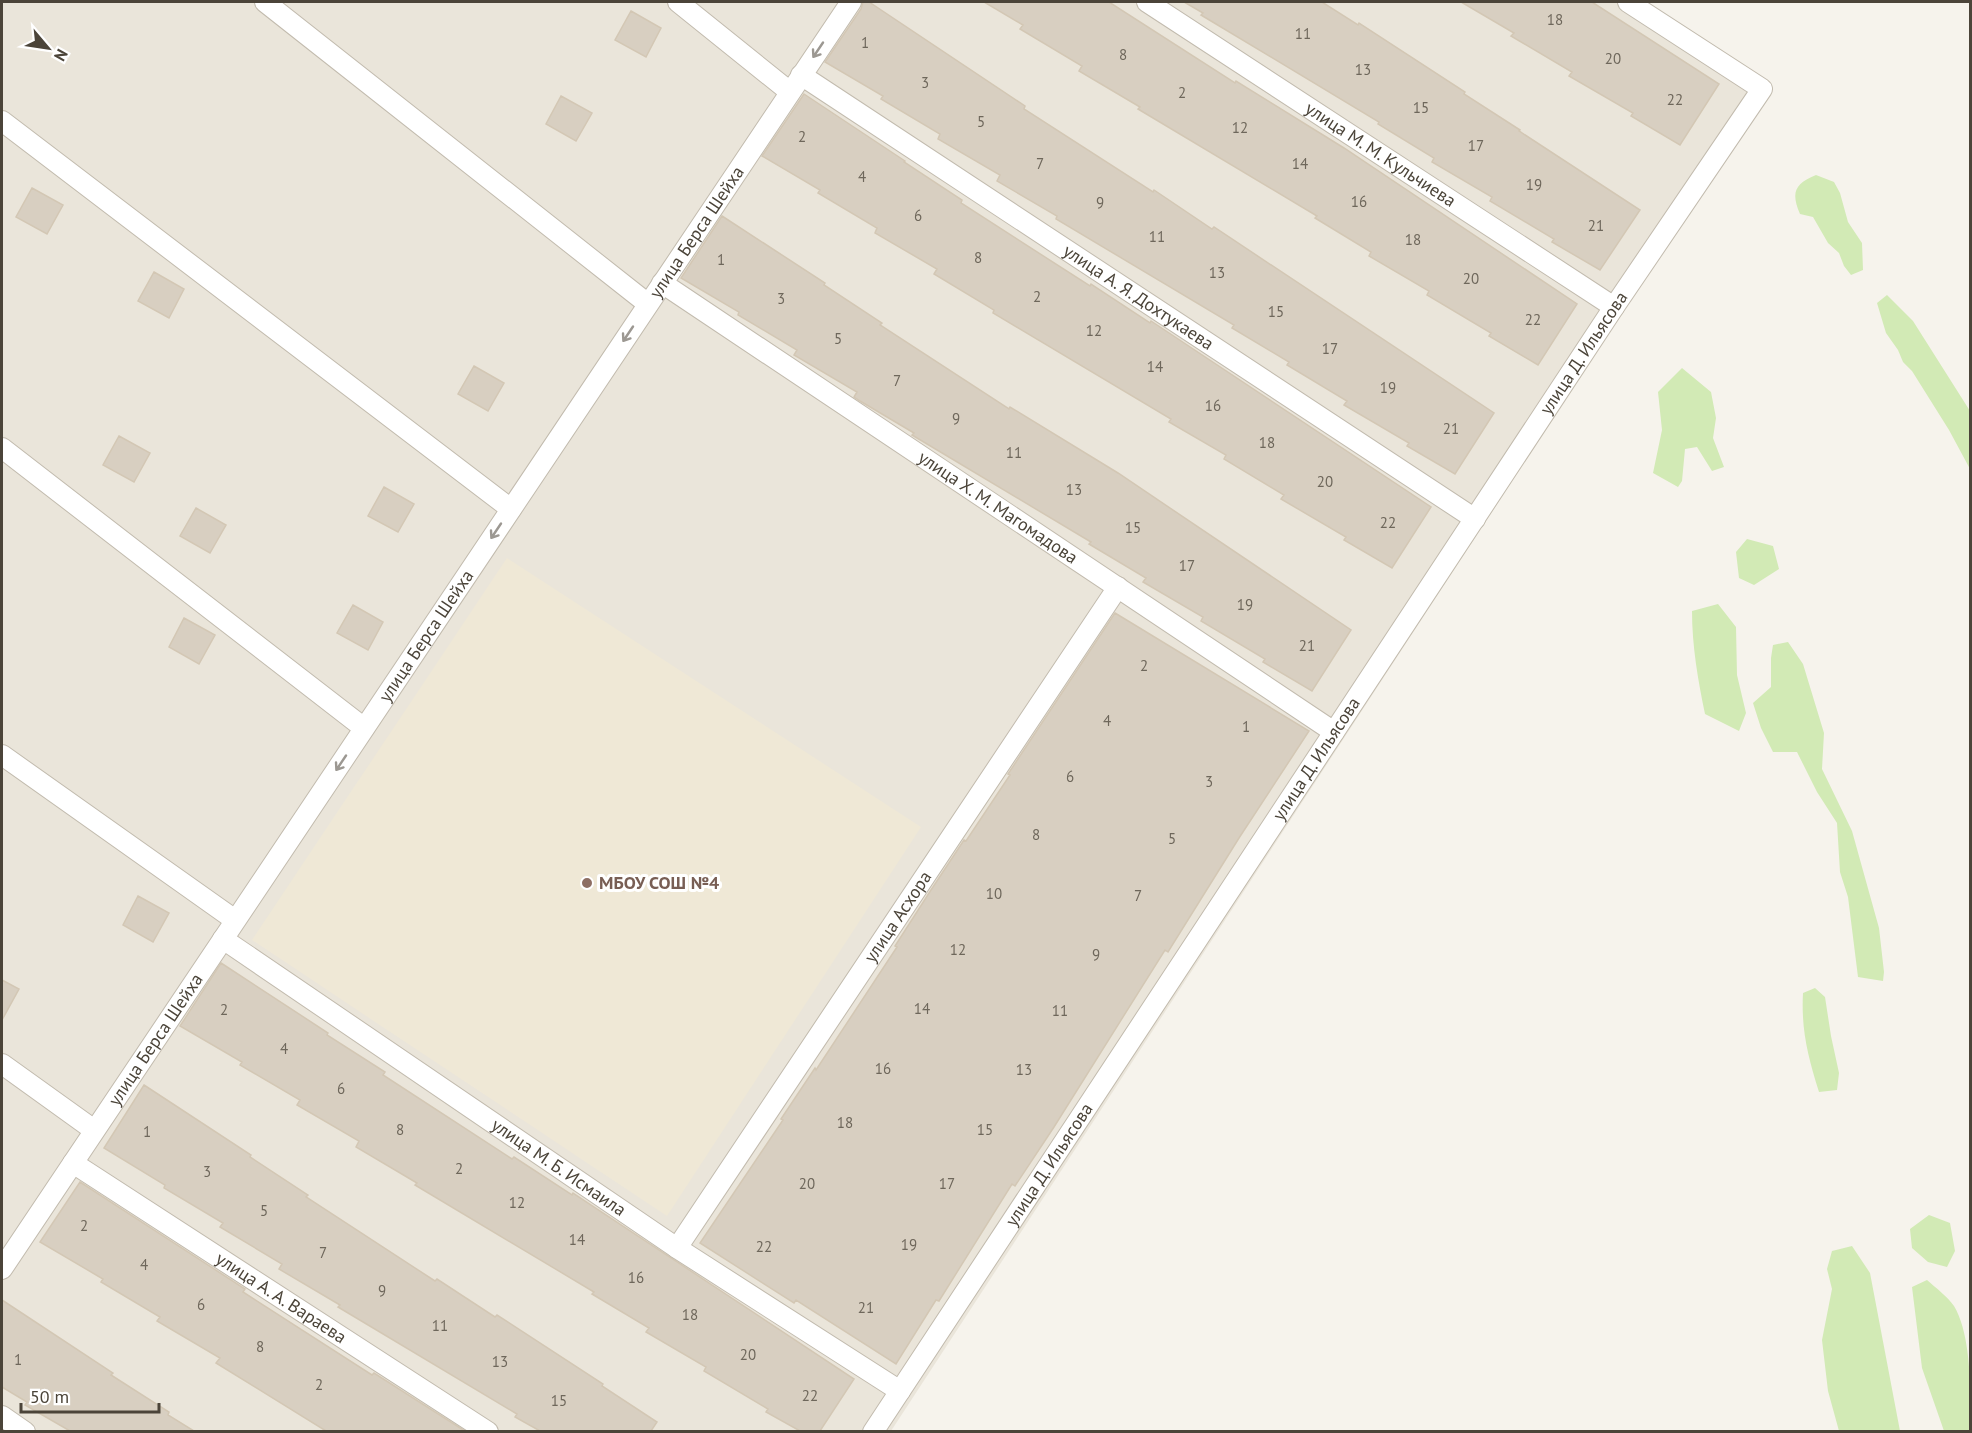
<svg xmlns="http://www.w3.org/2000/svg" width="1972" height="1433" viewBox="0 0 1972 1433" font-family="'PT Sans',sans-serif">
<rect width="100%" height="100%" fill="#f6f3ec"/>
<!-- residential -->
<path fill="#eae5da" d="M2 2H1642L1767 91 891 1431 2 1432Z"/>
<!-- education -->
<path fill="#efe8d6" d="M507 558 921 827 667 1216 252 940Z"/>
<!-- green -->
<path fill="#d2eab5" d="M1816 175 1834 182 1840 193 1848 222 1862 243 1863 270 1851 275 1844 266 1839 253 1828 243 1813 217 1800 214C1791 193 1794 184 1816 175Z
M1887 295 1913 321 1970 411V469L1949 430 1912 371 1903 362 1898 350 1886 333 1877 303Z
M1682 368 1711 392 1716 418 1713 438 1724 467 1712 471 1697 447 1685 449 1682 481 1678 487 1653 473 1662 430 1658 392Z
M1747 539 1773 546 1779 569 1754 585 1739 578 1736 552Z
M1718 604 1736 627 1737 675 1746 713 1739 731 1705 714C1698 680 1692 646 1692 611Z
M1788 642 1803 664 1824 733 1822 769 1852 831 1879 928 1884 972 1883 981 1858 977 1848 897 1840 872 1837 823 1817 792 1797 752H1773L1761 728 1753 703 1771 687V658L1773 645Z
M1815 988 1825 997 1831 1036 1839 1073 1837 1090 1819 1092C1808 1057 1801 1030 1803 993Z
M1929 1215 1950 1223 1955 1251 1947 1267 1928 1262 1912 1248 1910 1229Z
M1852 1246 1870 1273 1900 1431H1839L1828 1391 1822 1340 1832 1289 1827 1269 1832 1251Z
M1927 1280C1936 1288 1948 1297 1954 1306 1972 1336 1971 1397 1970 1431H1944L1922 1368 1912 1287Z"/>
<!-- building -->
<path fill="#d8cfc1" stroke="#d3c7b4" stroke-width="1.5" d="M863 2H869L1025 106 1024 109 1153 192 1154 190 1212 229 1214 227 1494 413 1455 474 1407 446 1409 443 1344 405 1347 401 1287 365 1289 362 1232 328 1234 325 1056 219 1057 216 997 181 1000 175 938 139 940 134 881 99 883 96 825 62 861 9Z
M984 2H1109L1235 83 1236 81 1344 148 1577 304 1538 365 1489 336 1491 333 1427 295 1429 291 1369 256 1371 252 1315 218 1317 216 1138 109 1140 107 1079 71 1082 66 1020 29 1023 25Z
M1184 2H1322L1358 25 1359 23 1465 92 1464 94 1520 130 1519 131 1640 210 1600 270 1552 242 1554 239 1490 201 1492 197 1432 162 1434 158 1378 124 1379 122 1201 15 1203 13Z
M1461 2H1592L1719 84 1680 145 1631 116 1633 113 1569 76 1572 72 1511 36 1514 33Z
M631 11 661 28 646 57 615 40Z
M804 94 905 161 904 162 962 200 961 203 1090 286 1091 284 1150 323 1151 321 1431 507 1392 568 1344 540 1346 537 1281 499 1284 495 1224 459 1226 455 1169 422 1171 419 993 313 994 310 934 274 937 269 875 233 877 228 818 193 820 190 762 156Z
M561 96 592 113 576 141 546 124Z
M32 188 63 205 47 234 16 217Z
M722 216 825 283 824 285 882 323 880 325 1009 409 1010 407 1118 473 1351 630 1312 691 1263 662 1265 659 1201 621 1203 617 1143 582 1146 578 1089 544 1091 542 912 435 914 433 860 401 854 397 857 392 794 355 797 350 738 315 739 312 681 278Z
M154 272 184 289 169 318 138 301Z
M474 366 504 383 488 411 458 394Z
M119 436 150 453 134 482 103 465Z
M384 487 414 504 398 532 368 516Z
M196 508 226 525 210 553 180 536Z
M353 605 383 622 368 650 337 633Z
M1115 613 1309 731 1239 838 1168 952 1165 950 1054 1127 1015 1186 1012 1184 939 1301 936 1300 896 1364 796 1300 794 1303 700 1243 783 1120 781 1119 815 1068 816 1070 897 947 895 946 931 890 964 840 966 841 1010 775 1008 774Z
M184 618 215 635 199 664 169 647Z
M138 896 169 913 153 942 123 925Z
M221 963 328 1033 327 1035 385 1072 383 1075 512 1159 514 1157 572 1195 573 1193 854 1379 820 1431H800L766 1412 768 1409 704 1371 706 1367 646 1332 649 1328 592 1294 594 1292 415 1185 417 1183 356 1147 359 1141 297 1105 300 1100 240 1065 242 1062 180 1026Z
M2 980 19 989 2 1020Z
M144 1085 251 1155 250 1157 308 1195 306 1197 435 1281 437 1279 495 1317 497 1315 603 1384 602 1386 657 1422 651 1431H540L515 1417 517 1414 338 1307 340 1305 279 1269 282 1264 220 1227 223 1223 164 1188 165 1185 104 1148Z
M80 1182 245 1289 243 1292 372 1375 374 1373 465 1431H326L216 1363 220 1358 157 1321 160 1317 101 1282 103 1279 40 1242Z
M2 1300 113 1373 111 1375 169 1412 168 1415 194 1431H70L25 1405 27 1402 2 1387Z"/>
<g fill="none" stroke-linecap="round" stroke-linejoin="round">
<!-- street casing -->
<g stroke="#c2bbae" stroke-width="22">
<g id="street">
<path d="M265 2 648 304"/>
<path d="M678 2 790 92"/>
<path id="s1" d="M1147 2 1614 307"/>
<path id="s2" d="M801 75 1475 519"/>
<path d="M2 121 511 509"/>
<path id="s3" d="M662 283 1334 732"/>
<path d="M2 448 364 728"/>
<path d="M2 755 235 920"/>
<path id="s4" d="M223 939 677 1248 900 1391"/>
<path d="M2 1064 94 1130"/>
<path id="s5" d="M73 1163 488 1432"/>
<path id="s6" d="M677 1248 1118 587"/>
<path id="s7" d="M2 1269 851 2"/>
<path d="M2 1416 25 1432"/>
<path id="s8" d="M873 1432 1614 307 1762 89 1628 2"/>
</g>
</g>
<!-- street -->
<use href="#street" stroke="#fff" stroke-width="20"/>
</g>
<!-- one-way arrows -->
<defs><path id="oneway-shaft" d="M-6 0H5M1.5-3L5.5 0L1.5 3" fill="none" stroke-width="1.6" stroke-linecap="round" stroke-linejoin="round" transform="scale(1.5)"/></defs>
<g stroke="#9c9892">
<use href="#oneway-shaft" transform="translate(818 50) rotate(124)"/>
<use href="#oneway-shaft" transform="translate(628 334) rotate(124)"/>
<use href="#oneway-shaft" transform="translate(496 531) rotate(124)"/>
<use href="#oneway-shaft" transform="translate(341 763) rotate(124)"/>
</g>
<!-- markers -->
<circle fill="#8d6e63" stroke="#fff" stroke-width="2" cx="587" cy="883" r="6"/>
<g text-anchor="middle" stroke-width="6" stroke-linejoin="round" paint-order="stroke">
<!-- number labels -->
<g font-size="15" fill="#6e675b">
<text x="1555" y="25">18</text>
<text x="1303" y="39">11</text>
<text x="865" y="48">1</text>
<text x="1123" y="60">8</text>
<text x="1613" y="64">20</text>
<text x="1363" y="75">13</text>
<text x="925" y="88">3</text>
<text x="1182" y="98">2</text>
<text x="1675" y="105">22</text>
<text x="1421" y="113">15</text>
<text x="981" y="127">5</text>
<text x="1240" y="133">12</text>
<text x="802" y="142">2</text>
<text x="1476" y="151">17</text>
<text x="1040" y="169">7</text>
<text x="1300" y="169">14</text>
<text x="862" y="182">4</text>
<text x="1534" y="190">19</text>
<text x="1359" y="207">16</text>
<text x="1100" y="208">9</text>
<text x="918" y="221">6</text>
<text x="1596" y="231">21</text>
<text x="1157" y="242">11</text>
<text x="1413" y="245">18</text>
<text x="978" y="263">8</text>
<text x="721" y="265">1</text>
<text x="1217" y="278">13</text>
<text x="1471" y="284">20</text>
<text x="1037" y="302">2</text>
<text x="781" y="304">3</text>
<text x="1276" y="317">15</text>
<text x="1533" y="325">22</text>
<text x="1094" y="336">12</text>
<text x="838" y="344">5</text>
<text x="1330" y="354">17</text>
<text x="1155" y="372">14</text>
<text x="897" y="386">7</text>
<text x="1388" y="393">19</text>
<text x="1213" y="411">16</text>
<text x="956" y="424">9</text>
<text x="1451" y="434">21</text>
<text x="1267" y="448">18</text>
<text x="1014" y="458">11</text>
<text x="1325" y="487">20</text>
<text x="1074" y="495">13</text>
<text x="1388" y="528">22</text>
<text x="1133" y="533">15</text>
<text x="1187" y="571">17</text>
<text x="1245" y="610">19</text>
<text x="1307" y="651">21</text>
<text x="1144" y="671">2</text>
<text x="1107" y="726">4</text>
<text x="1246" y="732">1</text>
<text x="1070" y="782">6</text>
<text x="1209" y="787">3</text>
<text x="1036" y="840">8</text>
<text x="1172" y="844">5</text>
<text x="994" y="899">10</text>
<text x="1138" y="901">7</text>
<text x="958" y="955">12</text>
<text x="1096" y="960">9</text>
<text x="922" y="1014">14</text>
<text x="224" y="1015">2</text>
<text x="1060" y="1016">11</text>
<text x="284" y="1054">4</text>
<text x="883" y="1074">16</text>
<text x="1024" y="1075">13</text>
<text x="341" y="1094">6</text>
<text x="845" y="1128">18</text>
<text x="400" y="1135">8</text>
<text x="985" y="1135">15</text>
<text x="147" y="1137">1</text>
<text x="459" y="1174">2</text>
<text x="207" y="1177">3</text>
<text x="807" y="1189">20</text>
<text x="947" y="1189">17</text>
<text x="517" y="1208">12</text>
<text x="264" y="1216">5</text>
<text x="84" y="1231">2</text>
<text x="577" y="1245">14</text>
<text x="909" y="1250">19</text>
<text x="764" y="1252">22</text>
<text x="323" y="1258">7</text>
<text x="144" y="1270">4</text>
<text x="636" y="1283">16</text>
<text x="382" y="1296">9</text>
<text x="201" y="1310">6</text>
<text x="866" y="1313">21</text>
<text x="690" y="1320">18</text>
<text x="440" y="1331">11</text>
<text x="260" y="1352">8</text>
<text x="748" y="1360">20</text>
<text x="18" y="1365">1</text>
<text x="500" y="1367">13</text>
<text x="319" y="1390">2</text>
<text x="810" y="1401">22</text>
<text x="559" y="1406">15</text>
</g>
<!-- street labels -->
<g font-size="18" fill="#4b4439" stroke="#fff">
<text dy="6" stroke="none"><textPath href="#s1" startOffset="279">улица М. М. Кульчиева</textPath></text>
<text dy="6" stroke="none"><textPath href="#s7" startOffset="1248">улица Берса Шейха</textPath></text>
<text dy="6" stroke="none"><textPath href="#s2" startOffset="404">улица А. Я. Дохтукаева</textPath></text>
<text dy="6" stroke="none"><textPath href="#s8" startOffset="1292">улица Д. Ильясова</textPath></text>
<text dy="6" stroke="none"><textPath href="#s3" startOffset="404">улица Х. М. Магомадова</textPath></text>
<text dy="6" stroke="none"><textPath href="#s7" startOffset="762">улица Берса Шейха</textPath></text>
<text dy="6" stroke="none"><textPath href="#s8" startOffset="806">улица Д. Ильясова</textPath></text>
<text dy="6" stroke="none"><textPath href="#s6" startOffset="398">улица Асхора</textPath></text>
<text dy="6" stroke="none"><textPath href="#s7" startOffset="276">улица Берса Шейха</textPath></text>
<text dy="6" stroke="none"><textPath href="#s8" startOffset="320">улица Д. Ильясова</textPath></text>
<text dy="6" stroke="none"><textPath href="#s4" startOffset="406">улица М. Б. Исмаила</textPath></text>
<text dy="6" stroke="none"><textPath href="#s5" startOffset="248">улица А. А. Вараева</textPath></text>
</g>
<!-- education labels -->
<g font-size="18" font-weight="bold" fill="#785e54" stroke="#fff" text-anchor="start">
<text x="599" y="889">МБОУ СОШ №4</text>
</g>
</g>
<!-- border -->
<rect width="1972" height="1433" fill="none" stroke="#4b4439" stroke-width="6"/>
<!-- north arrow -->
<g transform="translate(48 48) rotate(119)" stroke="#ffffff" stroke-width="4.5" paint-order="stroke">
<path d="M0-4.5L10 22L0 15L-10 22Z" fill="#4b4439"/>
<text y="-9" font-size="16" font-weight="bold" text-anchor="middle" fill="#4b4439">N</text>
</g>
<!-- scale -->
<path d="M21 1403v9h138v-9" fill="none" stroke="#4b4439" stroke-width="3"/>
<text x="30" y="1403" font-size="18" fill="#4b4439" stroke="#ffffff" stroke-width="4.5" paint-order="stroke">50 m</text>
</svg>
